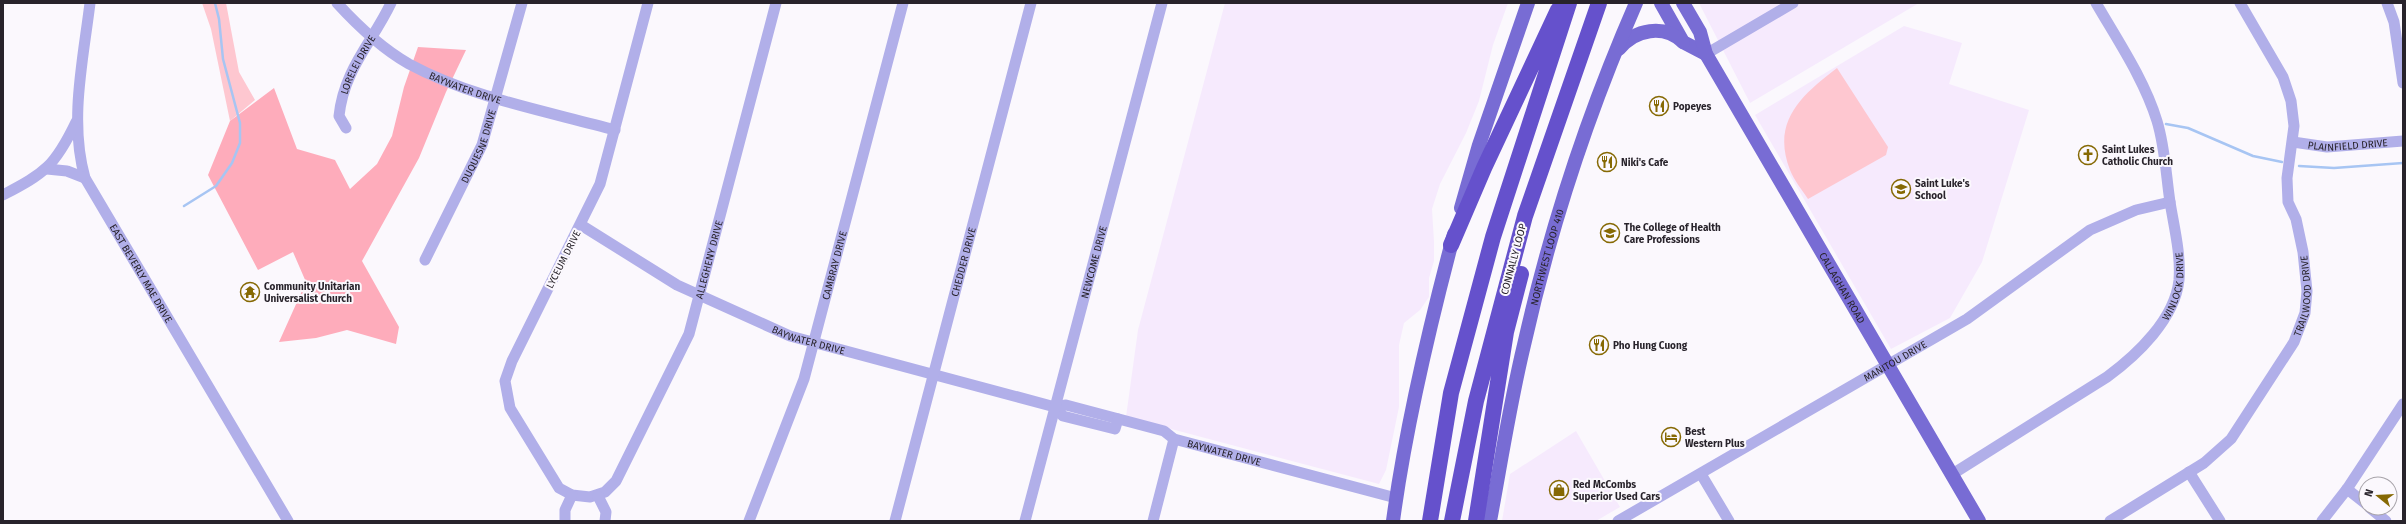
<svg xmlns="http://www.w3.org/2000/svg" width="2406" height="524" viewBox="0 0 2406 524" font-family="'Fira Sans',sans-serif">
<rect width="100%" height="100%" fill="#fbf8fd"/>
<!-- built -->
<path fill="#f6eafd" d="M1225 3H1508L1493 45 1479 101 1466 133 1440 184 1432 209 1434 242V261L1429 278V297L1420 310 1404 323 1399 345V407L1386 470 1379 484 1126 417 1138 330Z
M1699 3H1919L1750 103Z
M1904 26 1962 43 1949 84 2029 110 1982 262 1950 318 1891 349 1755 115Z
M1576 431 1620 507 1596 521H1502L1510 474Z"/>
<!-- green -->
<path fill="#fec7d0" d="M202 3H226L239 72 255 100 230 121 211 29Z
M1837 68 1888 147 1886 155 1808 199C1802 190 1794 180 1790 170 1771 121 1802 95 1837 68Z"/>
<!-- forest -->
<path fill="#feacbb" d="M418 47 466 50 446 92 419 158 362 261 399 327 396 344 347 330 316 338 279 342 306 282 293 252 258 270 208 175 230 121 274 88 297 149 335 160 350 189 377 164 392 136 404 87Z"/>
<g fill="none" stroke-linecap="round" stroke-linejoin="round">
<!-- stream -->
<path stroke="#a7c5f3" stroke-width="2.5" d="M2166 124 2188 128 2253 156 2282 162
M2299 166 2334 168 2403 163
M184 206 216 186 232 163 240 143V123L223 59 219 19 215 3"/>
<!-- minor -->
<g stroke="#b1afe9" stroke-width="11">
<path id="s1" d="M90 3C83 61 69 121 85 178L288 521"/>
<path id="s2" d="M337 3C358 26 381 48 409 64 472 98 546 111 615 130"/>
<path id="s3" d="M648 3 600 184 512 361 505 381 510 408 559 488 572 495 590 497 605 492 616 481 689 334 776 3"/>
<path d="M2387 3 2394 22 2403 83"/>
<path d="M1706 54 1793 3"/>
<path id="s4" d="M346 128 339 116C344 69 372 43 391 3"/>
<path id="s5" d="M2293 142 2327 147 2403 141"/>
<path d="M47 169 67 171 85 178"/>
<path d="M3 195C45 173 55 166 76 122"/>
<path id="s6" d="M581 225 677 285 790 336 1055 407 1066 405 1164 431 1174 439 1396 498"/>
<path id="s7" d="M425 260 482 145 522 3"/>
<path d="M1055 407 1063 416 1115 429 1118 419"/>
<path d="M2189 472 2220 521"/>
<path d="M1701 474 1729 521"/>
<path id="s8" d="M1951 475 2107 377C2137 355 2175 319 2179 280 2181 254 2174 227 2170 202 2166 175 2165 147 2157 121 2144 79 2118 41 2096 3"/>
<path d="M2347 489 2366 504"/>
<path d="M598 496 606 512 605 521"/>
<path d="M2370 508 2386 521"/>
<path d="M565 521V510L572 495"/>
<path id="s9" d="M749 521 804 379 903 3"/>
<path id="s10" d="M895 521 1031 3"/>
<path id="s11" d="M1025 521 1162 3"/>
<path d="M1153 521 1174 439"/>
<path id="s12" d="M1618 521 1967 319 2090 230 2136 210 2170 202"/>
<path id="s13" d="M2110 521 2204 463 2231 439 2294 342 2305 313 2307 291 2303 252 2296 219 2288 202 2287 178 2294 126 2291 101 2283 77 2240 3"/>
<path d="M2322 521 2347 489 2403 404"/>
</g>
<!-- major -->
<g stroke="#786cd4" stroke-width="14">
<path d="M1661 3 1683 42 1706 54"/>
<path id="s14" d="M1683 3 1700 32 1706 54 1979 521"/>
<path d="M1619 49C1635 29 1664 24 1683 42"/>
<path d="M1461 208 1479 145 1528 3"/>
<path d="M1393 521C1406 424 1429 328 1454 234"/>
<path id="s15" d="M1490 521C1501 462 1510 403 1524 345 1550 229 1588 113 1636 3"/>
</g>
<!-- highway -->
<path stroke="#6551cc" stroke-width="16" d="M1451 245 1484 168 1558 10
M1430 521 1451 393 1493 237 1569 3
M1452 521 1476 401 1525 216 1599 3
M1476 521 1506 332 1521 274"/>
</g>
<!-- icons -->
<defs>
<g id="restaurant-ring" transform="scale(1)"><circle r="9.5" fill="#fbf8fd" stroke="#866904" stroke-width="1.5"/><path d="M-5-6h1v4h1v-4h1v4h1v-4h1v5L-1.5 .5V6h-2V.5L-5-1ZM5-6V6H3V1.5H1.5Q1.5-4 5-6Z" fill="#866904"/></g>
<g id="church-ring" transform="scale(1)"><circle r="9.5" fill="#fbf8fd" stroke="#866904" stroke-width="1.5"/><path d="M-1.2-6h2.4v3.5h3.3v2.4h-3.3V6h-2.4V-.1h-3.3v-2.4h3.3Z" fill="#866904"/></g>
<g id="school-ring" transform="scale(1)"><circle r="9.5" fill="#fbf8fd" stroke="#866904" stroke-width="1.5"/><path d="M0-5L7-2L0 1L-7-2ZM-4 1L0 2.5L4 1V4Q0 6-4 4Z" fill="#866904"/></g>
<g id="university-ring" transform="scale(1)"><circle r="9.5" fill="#fbf8fd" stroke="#866904" stroke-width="1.5"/><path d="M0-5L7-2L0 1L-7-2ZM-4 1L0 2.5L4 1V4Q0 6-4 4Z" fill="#866904"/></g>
<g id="temple-ring" transform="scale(1)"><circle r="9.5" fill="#fbf8fd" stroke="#866904" stroke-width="1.5"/><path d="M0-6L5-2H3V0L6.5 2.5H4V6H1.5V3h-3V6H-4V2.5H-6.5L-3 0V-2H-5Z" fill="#866904"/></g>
<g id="hotel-ring" transform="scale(1)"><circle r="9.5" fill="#fbf8fd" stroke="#866904" stroke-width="1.5"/><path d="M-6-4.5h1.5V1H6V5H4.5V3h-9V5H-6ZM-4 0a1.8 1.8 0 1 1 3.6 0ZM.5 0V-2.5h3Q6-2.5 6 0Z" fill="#866904"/></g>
<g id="shop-ring" transform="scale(1)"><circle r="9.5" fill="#fbf8fd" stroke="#866904" stroke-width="1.5"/><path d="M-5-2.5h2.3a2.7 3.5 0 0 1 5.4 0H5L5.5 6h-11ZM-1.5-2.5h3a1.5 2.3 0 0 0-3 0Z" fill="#866904"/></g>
</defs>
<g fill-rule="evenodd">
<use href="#restaurant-ring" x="1659" y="106"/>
<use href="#church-ring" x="2088" y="155"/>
<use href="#restaurant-ring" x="1607" y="162"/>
<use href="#school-ring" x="1901" y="189"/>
<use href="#university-ring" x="1610" y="233"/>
<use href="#temple-ring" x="250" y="292"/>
<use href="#restaurant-ring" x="1599" y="345"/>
<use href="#hotel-ring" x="1671" y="437"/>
<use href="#shop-ring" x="1559" y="490"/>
</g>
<g text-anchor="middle" stroke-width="4" stroke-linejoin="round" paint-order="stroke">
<!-- street labels -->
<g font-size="10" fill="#28232b" stroke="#fbf8fd">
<text dy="4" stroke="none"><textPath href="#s4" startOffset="69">LORELEI DRIVE</textPath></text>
<text dy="4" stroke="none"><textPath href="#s2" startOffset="156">BAYWATER DRIVE</textPath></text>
<text dy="4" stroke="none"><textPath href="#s5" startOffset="55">PLAINFIELD DRIVE</textPath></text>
<text dy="4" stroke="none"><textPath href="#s7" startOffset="126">DUQUESNE DRIVE</textPath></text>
<text dy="4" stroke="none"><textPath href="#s15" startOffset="270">NORTHWEST LOOP 410</textPath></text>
<text transform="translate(563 259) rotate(-63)" y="4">LYCEUM DRIVE</text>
<text dy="4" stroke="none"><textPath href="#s3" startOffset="833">ALLEGHENY DRIVE</textPath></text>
<text transform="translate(1513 259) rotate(-75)" y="4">CONNALLY LOOP</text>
<text dy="4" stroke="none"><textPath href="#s10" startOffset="268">CHEDDER DRIVE</textPath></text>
<text dy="4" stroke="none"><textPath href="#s11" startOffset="268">NEWCOME DRIVE</textPath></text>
<text dy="4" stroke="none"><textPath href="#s9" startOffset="270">CAMBRAY DRIVE</textPath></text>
<text dy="4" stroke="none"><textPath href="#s1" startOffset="287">EAST BEVERLY MAE DRIVE</textPath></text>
<text dy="4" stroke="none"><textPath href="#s8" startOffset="301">WINLOCK DRIVE</textPath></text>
<text dy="4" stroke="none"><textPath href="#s14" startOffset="327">CALLAGHAN ROAD</textPath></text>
<text dy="4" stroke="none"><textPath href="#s13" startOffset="310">TRAILWOOD DRIVE</textPath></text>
<text dy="4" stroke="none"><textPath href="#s6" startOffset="256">BAYWATER DRIVE</textPath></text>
<text dy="4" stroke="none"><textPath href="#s12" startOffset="320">MANITOU DRIVE</textPath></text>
<text dy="4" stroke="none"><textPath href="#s6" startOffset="689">BAYWATER DRIVE</textPath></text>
</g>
<!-- poi labels -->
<g font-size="10" font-weight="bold" fill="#28232b" stroke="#fbf8fd" text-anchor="start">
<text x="1673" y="110">Popeyes</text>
<text x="2102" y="153">Saint Lukes<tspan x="2102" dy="12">Catholic Church</tspan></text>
<text x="1621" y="166">Niki's Cafe</text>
<text x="1915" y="187">Saint Luke's<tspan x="1915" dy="12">School</tspan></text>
<text x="1624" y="231">The College of Health<tspan x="1624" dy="12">Care Professions</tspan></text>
<text x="264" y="290">Community Unitarian<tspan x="264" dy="12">Universalist Church</tspan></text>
<text x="1613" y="349">Pho Hung Cuong</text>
<text x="1685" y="435">Best<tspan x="1685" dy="12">Western Plus</tspan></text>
<text x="1573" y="488">Red McCombs<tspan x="1573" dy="12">Superior Used Cars</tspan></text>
</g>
</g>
<!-- border -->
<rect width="2406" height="524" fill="none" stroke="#28232b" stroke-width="8"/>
<!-- north arrow -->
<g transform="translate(2378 496) rotate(288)"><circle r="19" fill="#fbf8fd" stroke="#a7a3a9"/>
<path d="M0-3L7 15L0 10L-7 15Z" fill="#866904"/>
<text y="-6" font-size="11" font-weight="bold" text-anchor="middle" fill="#28232b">N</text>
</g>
</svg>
